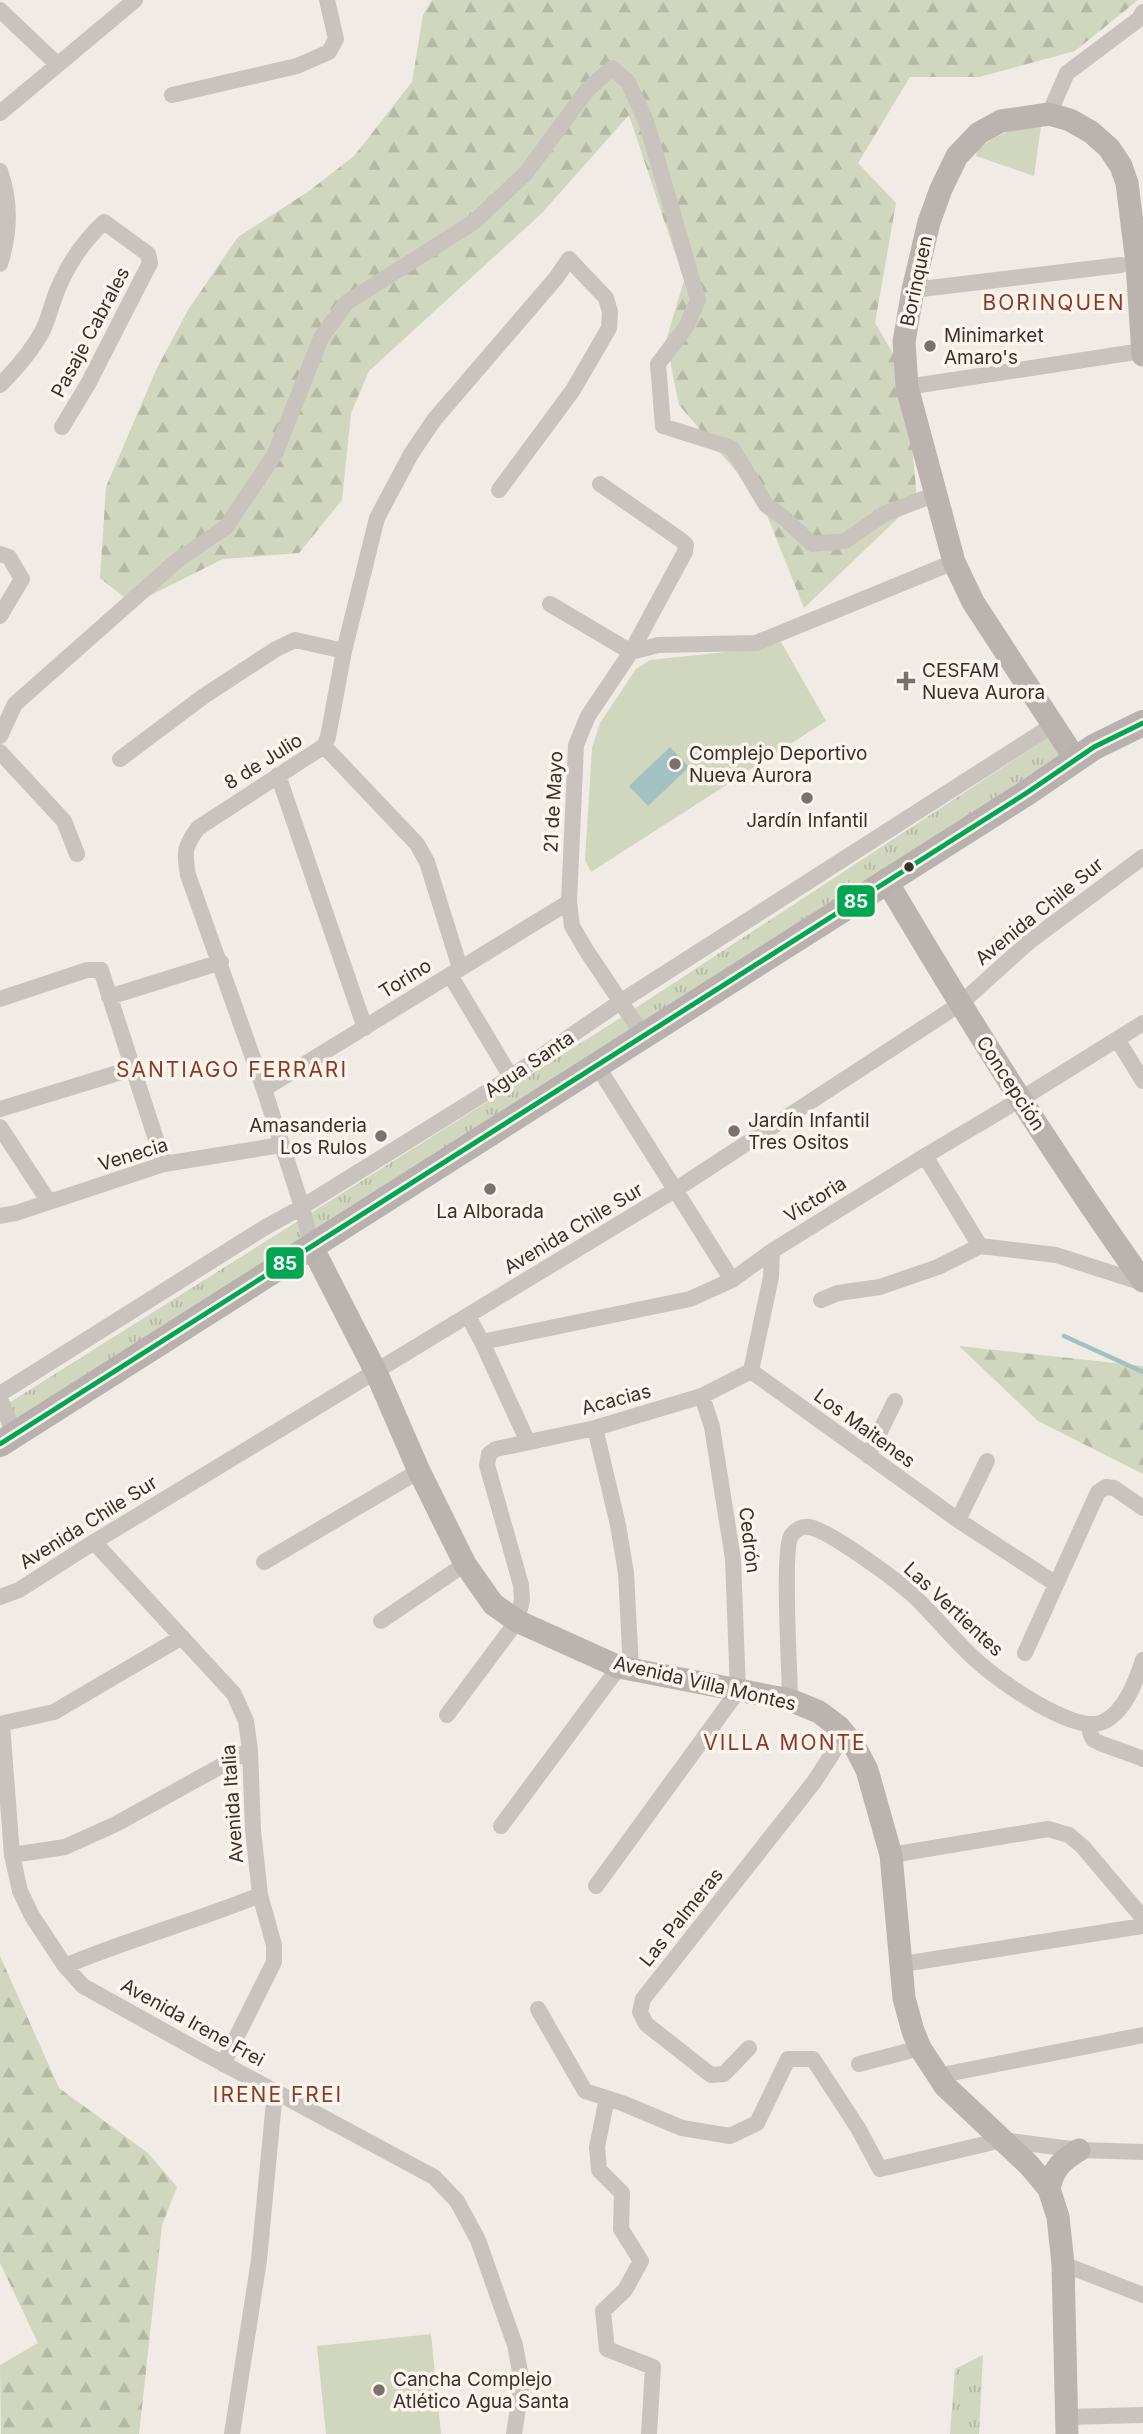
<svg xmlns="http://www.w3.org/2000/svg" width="1143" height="2434" viewBox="0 0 1143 2434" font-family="Inter,sans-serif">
<defs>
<pattern id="grass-tufts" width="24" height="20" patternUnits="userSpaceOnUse" patternTransform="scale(1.75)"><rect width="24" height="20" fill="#d1d6bf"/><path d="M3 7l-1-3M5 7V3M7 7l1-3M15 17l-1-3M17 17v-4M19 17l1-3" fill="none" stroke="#b4b8a4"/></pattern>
<pattern id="forest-firs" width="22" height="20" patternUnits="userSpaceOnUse" patternTransform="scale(1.75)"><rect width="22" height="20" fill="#d1d6bf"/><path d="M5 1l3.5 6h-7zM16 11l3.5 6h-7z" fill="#b4b8a4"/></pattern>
</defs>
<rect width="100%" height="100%" fill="#f0ebe5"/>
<!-- grass -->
<path fill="url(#grass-tufts)" d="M1052 735 1068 759 10 1439 4 1406 622 1017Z
M983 2355 979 2434H950L955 2369Z"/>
<!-- forest -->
<path fill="url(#forest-firs)" d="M432 0H1138L1075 51 979 77H910L858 163 896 203 875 323 906 375 917 500 804 608 761 500 679 405 666 341 684 280 629 115 542 213 369 371 351 413 342 500 299 553 223 559 133 604 100 578 106 487 156 370 188 310 238 237 309 191 354 156 412 82 423 15Z
M959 1346 1143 1366V1474L1038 1421Z
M0 1956 59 2088 148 2153 177 2187 162 2225 139 2434H1L0 2365 38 2343 0 2263Z"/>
<!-- park -->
<path fill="#d1d6bf" d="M1020 126H1041L1034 176 976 156 977 150 992 139Z
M781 642 826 721 591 872 585 860 592 748 600 723 636 669 650 660 745 650Z
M431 2334 441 2434H326L317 2346Z"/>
<!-- water -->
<path fill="#a1c2c1" d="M670 747 689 767 648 806 629 786Z"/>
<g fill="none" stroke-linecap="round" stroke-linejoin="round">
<!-- stream -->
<path stroke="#a1c2c1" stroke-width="4.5" d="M1064 1336 1143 1372"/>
<!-- street -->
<path stroke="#c9c3be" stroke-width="16" d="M0 10 57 64
M172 95 297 66 329 52 336 39 327 0
M0 113 135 0
M1049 114 1067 73 1139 19 1143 12
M0 171C11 202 10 233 0 264
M913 290 1121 265
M0 385C17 368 32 351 43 330 50 315 53 298 60 284 70 261 86 239 104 222L148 254 150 263 88 384 62 427
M907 387 1142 351
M0 554 9 557 22 579 0 616
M550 604 631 652 685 552 686 545 681 540 600 484
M0 736 15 704 179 559 226 527 275 454 321 338 346 303 474 222 526 173 587 90 612 68 628 82 646 121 698 300 686 327 658 364 663 426 732 448 766 505 783 517 812 544 845 541 884 514 936 494
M324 746 417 844 427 862 460 968
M0 752 64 821 77 854
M120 759 204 696 276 649 295 640 344 651
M278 775 365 1028
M450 975 511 1077
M109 997 221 962
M0 999 87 970H101L164 1164
M643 1035 586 950 572 926 569 902 576 745 588 716 631 652 658 645 756 643 954 562
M1117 1039 1143 1081
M596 1064 732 1280
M264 1089 569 902
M0 1109 131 1069
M0 1127 49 1202
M925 1156 980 1246
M0 1216 16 1213 164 1164 281 1145
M312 1247 302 1207 264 1089 188 875C184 852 184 847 198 828L324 746 328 737 344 651 377 518 411 454 434 420 556 278 569 259 606 298 610 312 609 328 573 390 499 490
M821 1300 838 1293 880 1287 938 1267 980 1246 1056 1255 1143 1283
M468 1316 482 1342 527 1440
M482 1342 690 1299 732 1280 772 1251 925 1156 1021 1099 1143 1023
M751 1371 958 1520 1056 1584
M751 1371 771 1277 772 1251
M0 1394 264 1228 302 1207 511 1077 620 1002 1053 725
M0 1398 14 1435
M595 1428 618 1525 626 1573 631 1669
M868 1456 895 1401
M958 1520 987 1461
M94 1542 234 1694 246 1721 250 1750 253 1830 260 1895 274 1945V1962L223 2064
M264 1562 419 1471
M0 1597 19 1590 94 1542 675 1190 960 1004 1030 941 1143 857
M381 1621 465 1564
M1025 1653 1098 1492 1106 1487 1114 1488 1143 1508
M790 1700C790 1674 782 1551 791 1536 795 1530 802 1526 809 1527 829 1530 898 1581 915 1597 937 1618 955 1642 978 1662 1000 1681 1074 1735 1103 1722 1125 1712 1136 1681 1143 1660
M447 1715 517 1621 522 1600 521 1585 487 1465 489 1454 496 1449 595 1428 702 1396 751 1371
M0 1724 54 1712 182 1637
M2 1724 12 1855 20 1891 32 1916 65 1966 83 1986 198 2050 434 2177 457 2201 478 2240 515 2345 522 2382 514 2434
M1089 1724C1089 1730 1090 1735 1094 1740 1099 1744 1133 1754 1143 1759
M501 1826 619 1667
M12 1855 65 1847 116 1824 250 1750
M891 1855 1048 1829 1069 1835 1083 1847 1143 1918
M596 1886 738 1691 733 1559 712 1427 702 1396
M903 1964 1143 1926
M65 1966C129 1939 196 1921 260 1895
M538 2009 585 2091 622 2103 682 2128 730 2136 757 2123 788 2059H813L858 2128 880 2169 1002 2140 1079 2150 1143 2152
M749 2048 724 2074 711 2075 646 2024 640 2012 643 1999 814 1782 845 1734
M859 2064 920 2048
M937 2076 1143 2035
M607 2098 597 2147 599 2170 622 2193 621 2229 641 2261 625 2290 603 2311 607 2349 653 2367 649 2434
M1063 2264 1143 2295
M1066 2417 1143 2415
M232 2434 259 2260 275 2091"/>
<!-- secondary -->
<path stroke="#bab3ae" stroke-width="23" d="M1076 760 973 602 954 562 907 387 904 342 913 290 929 222 941 189 957 156 979 133 1001 121 1049 114 1070 120 1091 132 1109 148 1121 166 1127 183 1137 263 1143 355
M886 880C967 1017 1051 1152 1143 1281
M312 1247 376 1372 419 1471 465 1564 493 1604 517 1621 619 1667 790 1700 819 1712 839 1727 854 1745 867 1770 891 1855 904 1998 913 2031 920 2048 945 2086 1029 2165 1049 2189 1058 2217 1063 2264 1067 2434
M1049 2189C1053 2169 1062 2160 1079 2150"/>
<!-- primary -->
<path stroke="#b8b1ad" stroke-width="26" d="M0 1444 1028 792 1094 747 1143 723"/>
<!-- bus-1 casing -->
<g stroke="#fbf5ee" stroke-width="10">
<path id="bus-1" d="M0 1444 1028 792 1094 747 1143 723"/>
</g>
<!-- bus-1 -->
<use href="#bus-1" stroke="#00a651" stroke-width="5"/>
</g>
<!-- markers -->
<g fill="#7a716c" stroke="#fbf5ee" stroke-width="2.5">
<circle cx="930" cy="346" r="7"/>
<path d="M902.5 670.5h7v7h7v7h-7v7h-7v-7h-7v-7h7z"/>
<circle cx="675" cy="764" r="7"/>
<circle cx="807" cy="798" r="7"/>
<circle cx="734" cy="1131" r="7"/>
<circle cx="381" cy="1136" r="7"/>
<circle cx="490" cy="1189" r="7"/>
<circle cx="379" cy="2390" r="7"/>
</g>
<circle fill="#3b302b" stroke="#fbf5ee" stroke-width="2.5" cx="909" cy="867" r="6"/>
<g text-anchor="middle" stroke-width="7" stroke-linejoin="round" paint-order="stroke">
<!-- street labels -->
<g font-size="19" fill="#3b302b" stroke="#fbf5ee">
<text transform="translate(916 281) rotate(-78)" y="7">Borinquen</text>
<text transform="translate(90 332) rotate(-62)" y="7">Pasaje Cabrales</text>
<text transform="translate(263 761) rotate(-32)" y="7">8 de Julio</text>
<text transform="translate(553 802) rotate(-87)" y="7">21 de Mayo</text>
<text transform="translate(1039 911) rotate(-39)" y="7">Avenida Chile Sur</text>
<text transform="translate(405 978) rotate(-32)" y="7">Torino</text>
<text transform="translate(529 1064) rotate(-34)" y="7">Agua Santa</text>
<text transform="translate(1011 1083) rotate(57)" y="7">Concepción</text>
<text transform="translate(133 1154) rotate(-17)" y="7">Venecia</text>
<text transform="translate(815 1199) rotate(-32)" y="7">Victoria</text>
<text transform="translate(573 1228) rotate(-31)" y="7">Avenida Chile Sur</text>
<text transform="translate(616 1399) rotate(-15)" y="7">Acacias</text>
<text transform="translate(865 1428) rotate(36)" y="7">Los Maitenes</text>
<text transform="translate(88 1522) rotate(-32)" y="7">Avenida Chile Sur</text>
<text transform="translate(750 1540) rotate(83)" y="7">Cedrón</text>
<text transform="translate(954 1609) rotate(43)" y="7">Las Vertientes</text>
<text transform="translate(705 1683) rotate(13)" y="7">Avenida Villa Montes</text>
<text transform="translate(232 1804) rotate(-94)" y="7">Avenida Italia</text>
<text transform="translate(681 1917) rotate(-51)" y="7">Las Palmeras</text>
<text transform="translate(193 2022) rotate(29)" y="7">Avenida Irene Frei</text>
</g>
<!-- poi labels -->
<g font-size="19" fill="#3b302b" stroke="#fbf5ee" text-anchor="start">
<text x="944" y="342">Minimarket<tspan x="944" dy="22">Amaro's</tspan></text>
<text x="922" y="677">CESFAM<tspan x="922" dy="22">Nueva Aurora</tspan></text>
<text x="689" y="760">Complejo Deportivo<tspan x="689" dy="22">Nueva Aurora</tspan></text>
<text x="807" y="827" text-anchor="middle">Jardín Infantil</text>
<text x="748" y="1127">Jardín Infantil<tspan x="748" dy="22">Tres Ositos</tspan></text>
<text x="367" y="1132" text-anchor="end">Amasanderia<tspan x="367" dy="22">Los Rulos</tspan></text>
<text x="490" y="1218" text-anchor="middle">La Alborada</text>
<text x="393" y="2386">Cancha Complejo<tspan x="393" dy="22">Atlético Agua Santa</tspan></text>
</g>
<!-- neighbourhood labels -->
<g font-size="21" letter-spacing="2" fill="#8c3b22" stroke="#fbf5ee">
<text x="1054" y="310">BORINQUEN</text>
<text x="232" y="1077">SANTIAGO FERRARI</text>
<text x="785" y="1750">VILLA MONTE</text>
<text x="278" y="2102">IRENE FREI</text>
</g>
</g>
<g stroke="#fbf5ee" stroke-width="2.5">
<rect x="836" y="884" width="40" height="34" rx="7" fill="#00a651"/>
<rect x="265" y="1246" width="40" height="34" rx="7" fill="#00a651"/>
</g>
<g font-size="19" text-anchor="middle" font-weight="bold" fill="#fff">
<text x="856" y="908">85</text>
<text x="285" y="1270">85</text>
</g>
</svg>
